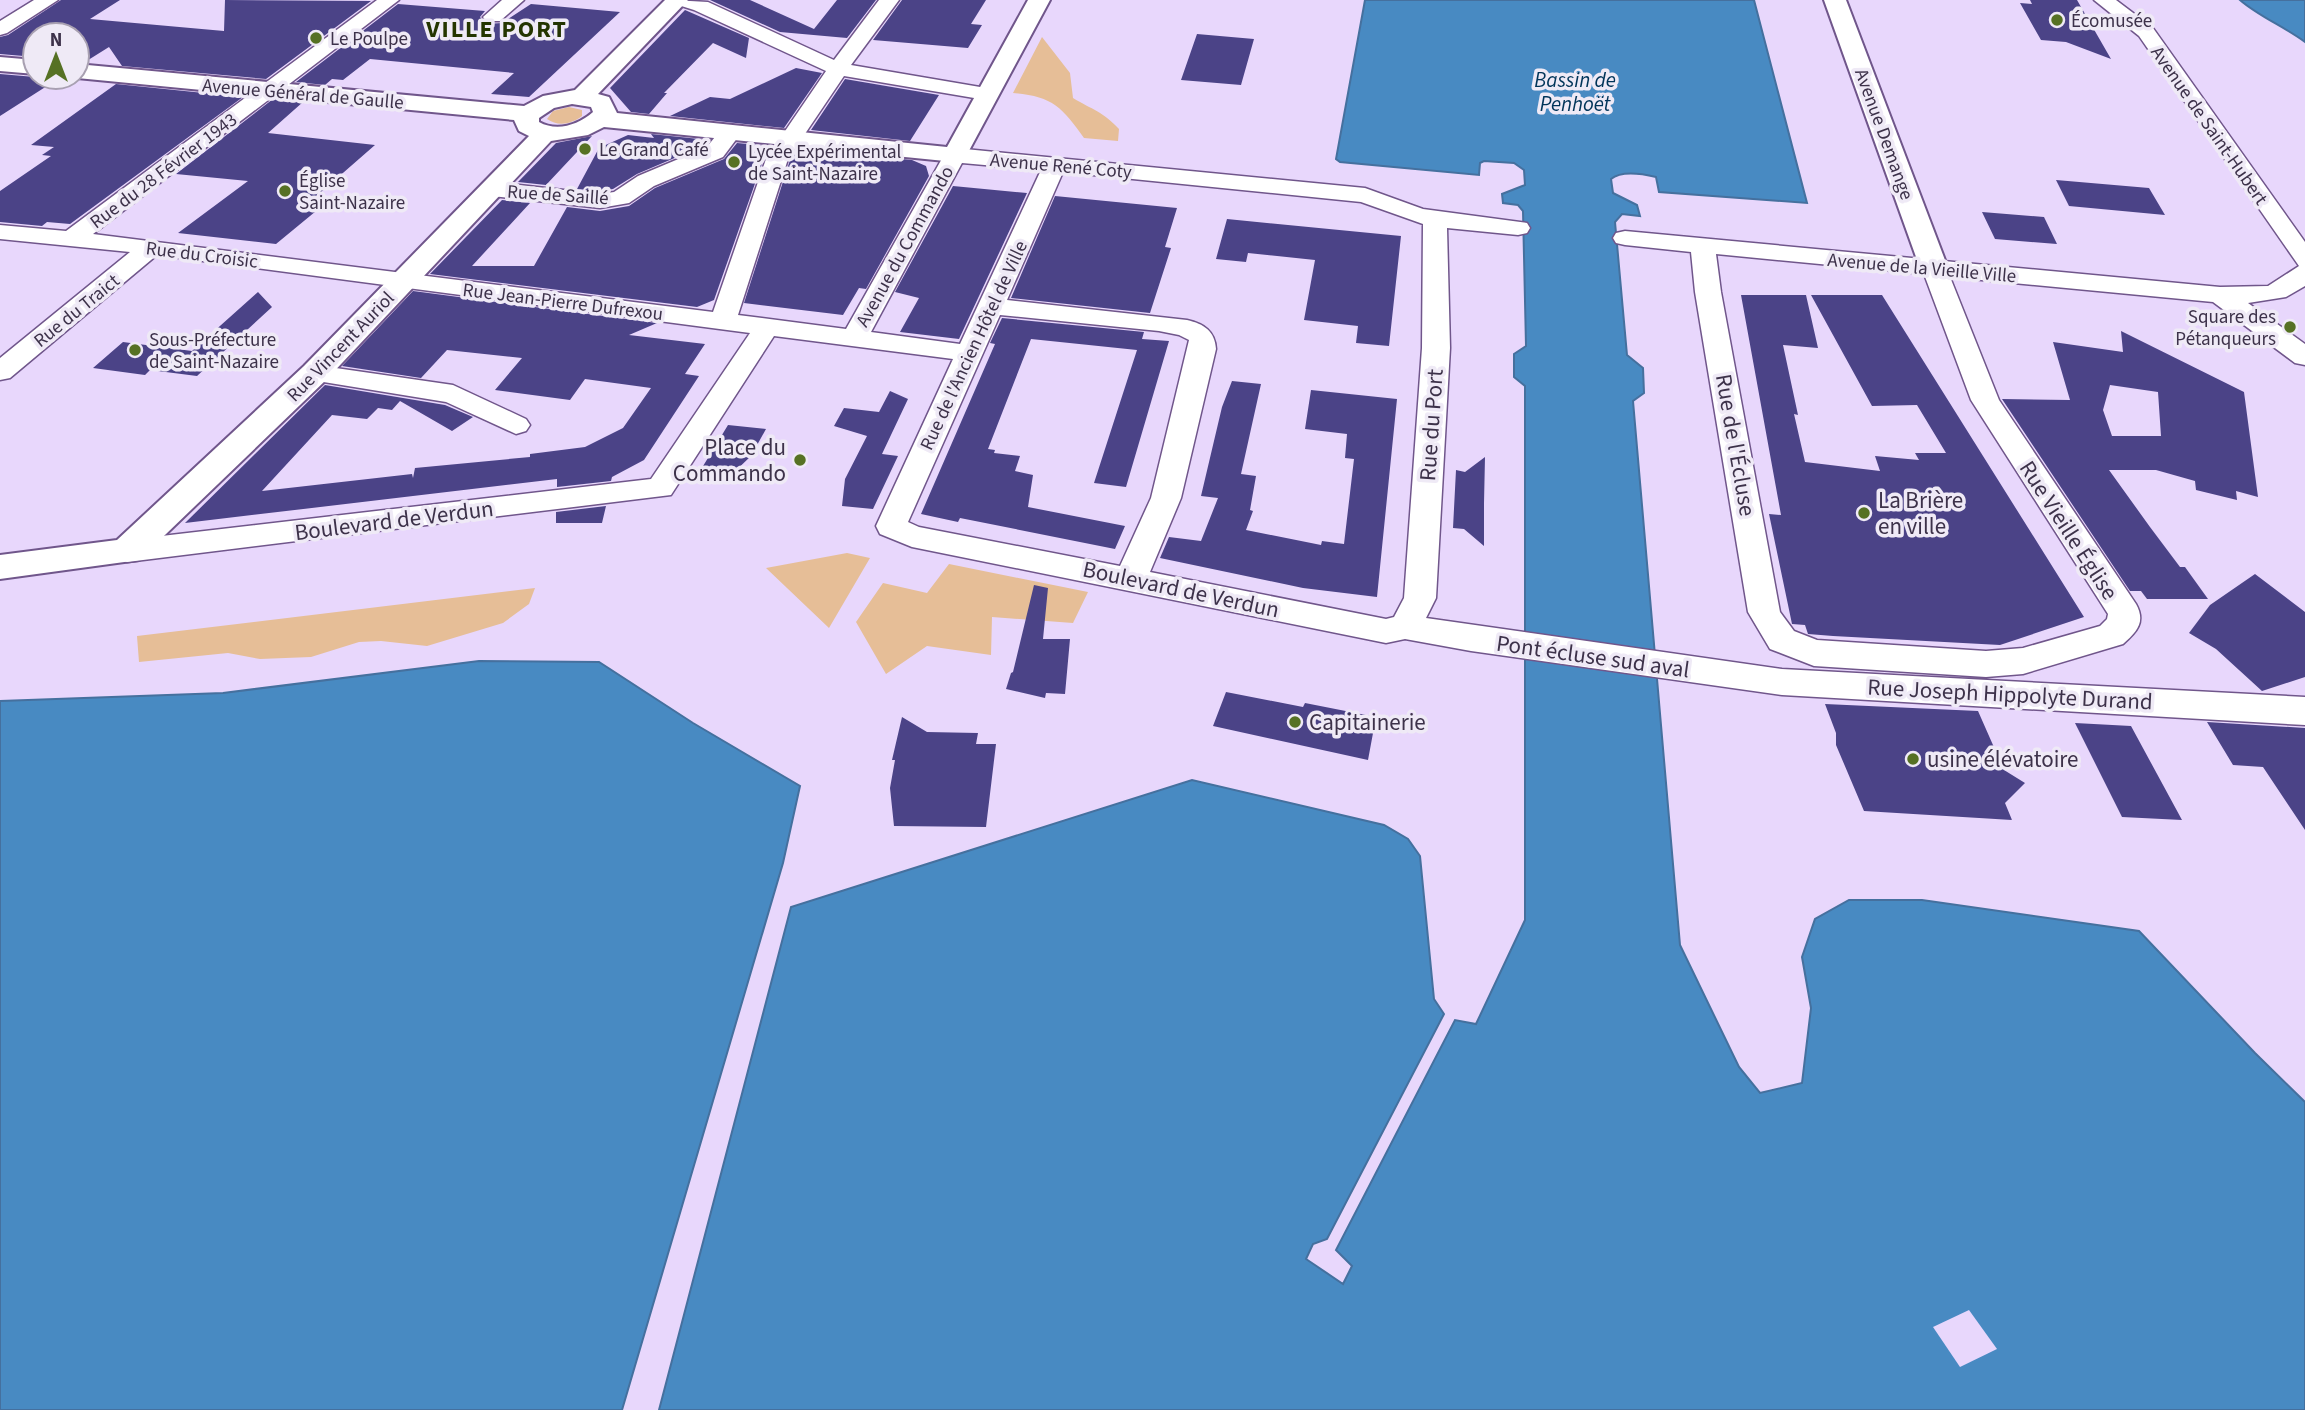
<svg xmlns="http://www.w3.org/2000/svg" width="2305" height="1410" viewBox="0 0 2305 1410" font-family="'Source Sans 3',sans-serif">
<rect width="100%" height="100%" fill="#e8d7fc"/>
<!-- green -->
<path fill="#e6be97" d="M1042 37 1070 73 1073 98C1093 110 1102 111 1119 129L1118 141 1084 138C1062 107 1052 96 1013 93Z
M569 107 582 110V116C572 124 558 127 547 119L553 111Z
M847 553 870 558 829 628 766 568Z
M949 564 1088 592 1073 623 992 617 991 655 927 646 886 674 856 622 883 583 927 593Z
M535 588 529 604 503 623 427 646 381 641 359 642 311 657 260 659 228 653 139 662 137 636Z"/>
<!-- water -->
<path fill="#488ac2" stroke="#45709e" stroke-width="2" d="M1365 0H1754L1807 203 1659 192 1656 177C1643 174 1622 170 1611 179L1613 193 1637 205 1640 216 1622 214 1615 222 1627 355 1643 368 1644 393 1633 401 1680 945 1739 1067 1760 1093 1802 1083 1811 1008 1802 957 1815 919 1849 900H1922L2139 931 2255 1053 2305 1102V1410H659L791 907 1192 780 1384 825 1408 839 1420 856 1434 999 1444 1014 1327 1239 1313 1244 1306 1259 1343 1284 1352 1266 1336 1250 1455 1020 1476 1024 1525 920V386L1514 377V354L1526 346 1523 211 1518 205 1503 203 1502 194 1525 185 1524 170 1514 163 1484 161 1480 163 1479 175 1340 162 1336 159Z
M2240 0H2305V42C2285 27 2258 16 2240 0Z
M479 661 599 662 693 723 800 786 783 863 622 1410H0V701L223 693Z"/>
<!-- pier -->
<path fill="#e8d7fc" d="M1969 1310 1997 1349 1960 1367 1933 1327Z"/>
<!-- building -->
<path fill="#4b4387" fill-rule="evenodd" d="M61 0H120L90 19 224 31 225 0 371 1 266 79 122 66 109 47 85 62 77 61V35H35V57L0 54V37L8 35Z
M710 0H750L814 29 837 0H876L847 38 780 32Z
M902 0H986L971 24 982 25 968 48 873 40Z
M2030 0H2077L2111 59 2066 42 2041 40 2020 3 2032 4Z
M398 4 485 11 480 17 486 24 502 23 531 4 620 12 529 97 491 94 514 73 370 59 343 80 332 79 325 85 296 82Z
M685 10 749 38 746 58 713 43 664 93H667L649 114 631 112 610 88Z
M1197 34 1254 39 1241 85 1181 80Z
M796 68 822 73 784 128 670 116 710 97 730 99Z
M0 74 35 77H61L0 116Z
M845 79 939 95 910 141 811 130Z
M116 84 243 97 70 224 47 222 42 226 0 222V191L51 156 42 155 54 147 31 145Z
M273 99 303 102 268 133 375 145 312 200 327 202 276 244 178 233 248 181 176 174Z
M651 134 709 140 705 145 637 174 613 189 600 191 577 189 599 148 628 135 654 138Z
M592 136 546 185 518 182 556 143Z
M737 143 771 146 764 158 714 300 697 307 430 274 502 200 530 203 472 266H534L567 207 600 211 629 206 655 188 724 159Z
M798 149 912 160 926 166 929 176 866 289 859 288 843 315 744 303 790 160Z
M2056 180 2149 188 2165 215 2069 206Z
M953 186 1027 193 959 339 900 332 919 298 895 292Z
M1055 196 1177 208 1165 247 1171 248 1150 313 1011 298Z
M1982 212 2044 217 2057 244 1995 239Z
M1227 219 1401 236 1389 346 1356 343 1358 326 1304 320 1315 260 1248 253 1246 262 1216 259Z
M413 291 657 323 629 335 705 344 685 374 699 376 644 460 612 477 611 481 557 487V479L185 523 325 385 445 405 473 417 452 431 400 401 392 410 378 408 367 419 332 415 262 491 412 474 413 478 415 468 530 457V454L585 447 623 428 651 388 585 379 570 400 495 390 522 358 447 350 421 378 342 366Z
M258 292 272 307 197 376 150 370 145 375 93 368 123 342 192 351Z
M1741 295H1806L1818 348 1783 345 1798 415 1794 414 1805 462 1880 471 1875 456 1919 460 1915 453H1946L1917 405 1872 406 1811 295H1882L2084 617 2000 645 1833 636 1808 634 1805 625 1792 624 1769 514 1781 515Z
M1002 318 1144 332 1142 339 1169 341 1126 487 1094 483 1137 350 1031 339 988 449 995 450 994 453 1020 456 1015 471 1033 475 1028 507 1125 526 1115 549 960 518 958 522 921 514 995 344 990 343Z
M2121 331 2244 392 2258 497 2236 491 2237 500 2196 490 2195 481 2156 470H2109L2150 527 2180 567H2185L2208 599H2147L2141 591H2130L2002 399 2070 400 2053 342 2123 352ZM2110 385 2158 392 2161 436H2112L2103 410Z
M1232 381 1261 384 1241 474 1256 476 1250 510 1253 511 1246 530 1321 545 1322 541 1344 544 1354 459 1345 458 1347 434 1305 429 1311 390 1397 399 1377 597 1303 588 1160 558 1169 537 1201 541 1218 498 1201 496 1222 407Z
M890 391 908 399 882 454 898 456 873 509 842 506 845 479 867 436 834 426 844 408 879 412Z
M728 425 766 429 751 456 727 479 697 476Z
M1485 457 1484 503V546L1464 529 1453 528 1456 470 1465 472Z
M606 506 602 523H556V512Z
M2255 574 2305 612V677L2262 691 2216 649 2189 633 2210 605Z
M1034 585 1048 588 1043 639H1070L1065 694 1046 693 1045 698 1006 689 1011 673 1013 672Z
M1226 692 1303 707 1305 703 1376 717 1368 760 1213 726Z
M1825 704 1978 711 2004 770 2025 783 2005 803 2012 820 1864 811 1836 745V733Z
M902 717 927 732 978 733 976 744H996L986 827 894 826 890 788 895 760H892Z
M2207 722 2305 728V830L2263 767 2233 765Z
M2075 723 2131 726 2182 820 2122 817Z"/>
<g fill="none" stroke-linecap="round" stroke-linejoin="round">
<!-- street casing -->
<g stroke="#70568b" stroke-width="3">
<path id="street" d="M34 0H58L7 33 0 35V21Z
M377 0H399L93 234 713 312 766 159 826 71 694 10 675 4 672 0 708 2 834 60 879 0H899L851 65 986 88 994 89 997 94 994 99 986 100 844 76 788 159 738 315 846 329 944 155 947 150 955 148 1365 188 1423 209 1527 223 1530 228 1527 233 1518 235 1447 228 1450 348 1436 598 1426 618 1782 669 2305 697V725L1782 695 1471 651 1405 639 1386 643 912 547 880 534 876 526 953 359 774 336 671 495 127 562 116 559 111 551 116 543 127 540 651 479 750 333 157 255 10 378 0 380V358L130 252 0 239V225L66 231ZM962 163 1041 170 960 344 871 332ZM1063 172 1361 202 1423 224 1422 348 1404 598 1394 617 1386 619 1150 572 1181 498 1216 349C1215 331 1204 324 1187 320L1007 300ZM1000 315 1159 331 1179 335 1189 340 1151 498 1120 566 919 527 908 522Z
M502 0H524L500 21H486L483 17Z
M2094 0H2116L2153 28 2305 242V286L2286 297 2248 303 2305 344V365L2295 363 2213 302 1950 277 1999 400 2136 604C2146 622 2137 632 2123 644L2023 674 1986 677 1814 666 1770 649 1748 612 1695 292 1691 252 1625 245 1616 243 1613 238 1616 233 1625 231 2220 287 2268 286 2299 266 2139 36ZM1716 254 1924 274 1971 400 2108 614 2107 619 2100 626 2023 648 1986 651 1817 640 1794 631 1780 612 1721 292Z
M730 126 738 128 741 133 723 157 654 186 629 203 600 208 492 196 484 194 480 189 484 184 492 182 600 194 614 192 638 176 707 147 722 128Z
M315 365 453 385 526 419 530 425 526 431 516 434 446 402 305 379 301 373 305 367Z"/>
</g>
<!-- secondary casing -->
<g stroke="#70568b" stroke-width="4">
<path id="secondary" d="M665 0H688L598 94 609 97 617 113 947 147 1028 0H1050L964 160 955 162 604 127 588 135 551 141 326 380 139 560 0 579V555L117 540 304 366 529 136 519 131 514 120 77 78 73 77H77V64L524 106 543 96 575 90ZM572 104 591 107 593 112C578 125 557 132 539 122V118L554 108Z
M1824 0H1846L1948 268 1944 274 1934 276 1924 274 1920 268Z
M0 57 35 60V74L0 71Z"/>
</g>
<!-- street -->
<use href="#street" fill="#fff" fill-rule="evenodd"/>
<!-- secondary -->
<use href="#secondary" fill="#fff" fill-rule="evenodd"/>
</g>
<!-- markers -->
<g fill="#567124" stroke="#efeaf6" stroke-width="2.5">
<circle cx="2057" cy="20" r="7"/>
<circle cx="316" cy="38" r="7"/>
<circle cx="585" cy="149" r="7"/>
<circle cx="734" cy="162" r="7"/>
<circle cx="285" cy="191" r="7"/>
<circle cx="2290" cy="327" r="7"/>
<circle cx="135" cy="350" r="7"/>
<circle cx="800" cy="460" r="7"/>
<circle cx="1864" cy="513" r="7"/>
<circle cx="1295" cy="722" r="7"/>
<circle cx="1913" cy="759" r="7"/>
</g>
<g text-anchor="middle" stroke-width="7" stroke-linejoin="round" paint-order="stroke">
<!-- far-poi labels -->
<g font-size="19" fill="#3d324a" stroke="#efeaf6" text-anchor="start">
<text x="2071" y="27">Écomusée</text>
<text x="330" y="45">Le Poulpe</text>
<text x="599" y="156">Le Grand Café</text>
<text x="748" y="158">Lycée Expérimental<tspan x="748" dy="22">de Saint-Nazaire</tspan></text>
<text x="299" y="187">Église<tspan x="299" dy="22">Saint-Nazaire</tspan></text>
<text x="2276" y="323" text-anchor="end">Square des<tspan x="2276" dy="22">Pétanqueurs</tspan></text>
<text x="149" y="346">Sous-Préfecture<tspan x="149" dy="22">de Saint-Nazaire</tspan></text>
</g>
<!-- far-street labels -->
<g font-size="19" fill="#3d324a" stroke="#efeaf6">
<text transform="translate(303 93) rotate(5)" y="7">Avenue Général de Gaulle</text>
<text transform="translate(2210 125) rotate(55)" y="7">Avenue de Saint-Hubert</text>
<text transform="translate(1885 134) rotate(70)" y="7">Avenue Demange</text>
<text transform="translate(1061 165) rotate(5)" y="7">Avenue René Coty</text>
<text transform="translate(163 170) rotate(-37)" y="7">Rue du 28 Février 1943</text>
<text transform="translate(558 194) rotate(4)" y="7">Rue de Saillé</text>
<text transform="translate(904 246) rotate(-61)" y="7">Avenue du Commando</text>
<text transform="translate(202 254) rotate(7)" y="7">Rue du Croisic</text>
<text transform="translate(1922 267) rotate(5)" y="7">Avenue de la Vieille Ville</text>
<text transform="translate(563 301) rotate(7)" y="7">Rue Jean-Pierre Dufrexou</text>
<text transform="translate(76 310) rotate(-39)" y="7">Rue du Traict</text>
<text transform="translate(973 345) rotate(-65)" y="7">Rue de l'Ancien Hôtel de Ville</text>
<text transform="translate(340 346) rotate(-46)" y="7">Rue Vincent Auriol</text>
</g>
<!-- far-water labels -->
<g font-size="21" font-style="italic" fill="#003459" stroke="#efeaf6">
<text x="1575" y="87">Bassin de<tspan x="1575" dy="24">Penhoët</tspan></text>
</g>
<!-- street labels -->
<g font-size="23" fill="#3d324a" stroke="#efeaf6">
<text transform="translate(1431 425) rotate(-86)" y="8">Rue du Port</text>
<text transform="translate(1736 445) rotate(80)" y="8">Rue de l'Écluse</text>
<text transform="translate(394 520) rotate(-7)" y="8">Boulevard de Verdun</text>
<text transform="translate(2069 530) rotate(57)" y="8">Rue Vieille Église</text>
<text transform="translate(1181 589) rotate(12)" y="8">Boulevard de Verdun</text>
<text transform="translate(1593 656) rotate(8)" y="8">Pont écluse sud aval</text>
<text transform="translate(2010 694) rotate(3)" y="8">Rue Joseph Hippolyte Durand</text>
</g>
<!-- poi labels -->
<g font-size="23" fill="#3d324a" stroke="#efeaf6" text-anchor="start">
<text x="786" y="455" text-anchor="end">Place du<tspan x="786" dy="26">Commando</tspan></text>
<text x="1878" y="508">La Brière<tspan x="1878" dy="26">en ville</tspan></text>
<text x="1309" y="730">Capitainerie</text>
<text x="1927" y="767">usine élévatoire</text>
</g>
<!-- far-district labels -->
<g font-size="24" font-weight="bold" letter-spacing="2" fill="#243500" stroke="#efeaf6">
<text x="497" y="37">VILLE PORT</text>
</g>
</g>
<!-- north arrow -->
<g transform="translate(56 56)"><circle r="33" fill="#efeaf6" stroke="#a8a0b1" stroke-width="2"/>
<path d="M0-5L12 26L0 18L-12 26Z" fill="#567124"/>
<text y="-10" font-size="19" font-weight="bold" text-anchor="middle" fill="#3d324a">N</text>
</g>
</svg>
